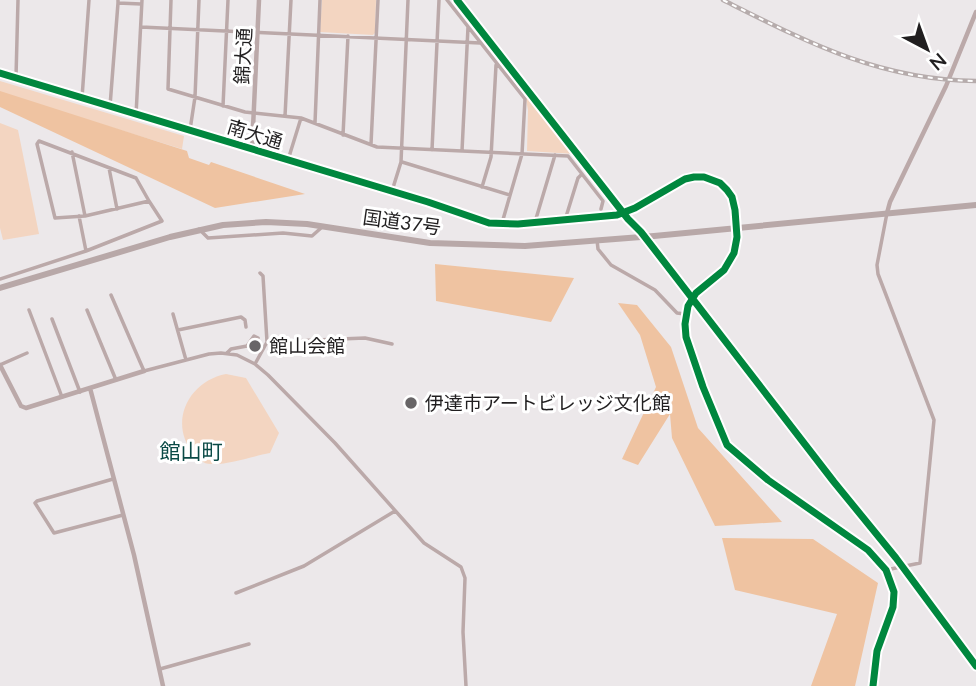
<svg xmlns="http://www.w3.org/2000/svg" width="976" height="686" viewBox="0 0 976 686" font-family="Lato,'Noto Sans JP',sans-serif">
<rect width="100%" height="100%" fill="#ece8ea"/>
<!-- green -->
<path fill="#f3d5c1" d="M322 0H376L375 33 373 35 320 32Z
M0 81 184 136 182 149 0 93Z
M524 89 575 154 527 151 528 110Z
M0 123 18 130 39 234 3 240 0 228Z
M226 374 246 378 279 433 270 453C253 456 228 465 211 464 203 464 198 459 193 453 168 422 189 381 226 374Z"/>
<!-- forest -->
<path fill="#efc3a1" d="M0 91 187 151 189 158 209 165 211 162 305 194 215 208 0 107Z
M435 264 574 278 551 322 436 301Z
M618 303 637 305 671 347 698 428 782 522 715 526 672 438 670 414 638 465 622 459 656 387 640 335Z
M722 538 813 539 878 583 855 686H811L837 614 735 590Z"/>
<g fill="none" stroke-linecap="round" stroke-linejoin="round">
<!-- minor -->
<path stroke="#bba9a9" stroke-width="3.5" d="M118 0V3L141 4
M171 0 168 89 245 112 301 118 377 147 568 156 603 201 601 209
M447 0 525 99 522 154 502 223
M141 27 480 43
M16 77 18 0
M82 98 89 0
M110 106 118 3
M223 106 228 0
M136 115 142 0
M285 116 291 0
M315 123 320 0
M190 130 195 97 199 0
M343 135 348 36
M39 141 136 178 149 201 85 216 55 218 37 144Z
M371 144 378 0
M432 150 439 0
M462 151 468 27
M72 152 85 216
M288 160 301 118
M402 162 510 195
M109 168 117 209
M482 187 491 157 496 65
M392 191 401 162 408 0
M565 220 578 178 582 174
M535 222 555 155
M199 229 208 238 283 233 312 236 321 228
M597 240 598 249 611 265 655 290 677 313 685 314
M86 251 162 221 149 201
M0 279 86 251 79 216
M111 295 144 371 209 354 221 353 237 355 255 364 268 375 335 443 424 543 461 567 465 578 463 632 466 686
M29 310 62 397
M87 310 116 380
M173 314 186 360
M52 319 80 392
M178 330 241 317 245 320 246 327
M267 342 365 338 392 344
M227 353 231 349 247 346 254 336 258 338
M255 364 267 342 263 276 260 273
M0 365 27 353
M113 479 37 501 35 503 54 533 123 515
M886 570 920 563 934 420 878 274 877 265 887 213
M236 593 304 566 395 511
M160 669 249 644"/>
<!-- tertiary -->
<path stroke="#bba9a9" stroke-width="4.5" d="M0 73 428 202 489 223 518 224 617 215 635 208 685 179 694 177H704L720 183 727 190 732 197 735 210 737 237 734 253 724 270 696 293 688 306 685 324 686 337 703 387 727 445 768 480 868 550 886 570 894 592 893 607 877 651 873 686
M252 149 259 0
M887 213 890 202 946 86 976 12
M0 365 21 406 26 408 144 371
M90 388 134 555 163 686"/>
<!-- trunk -->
<path stroke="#b8a8a8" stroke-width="6" d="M0 288 170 237 223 225 266 222 307 224 430 243 525 246 654 236 976 205"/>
<!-- rail casing -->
<g stroke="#b6acac" stroke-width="4.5">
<path id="rail" d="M723 0C807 42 879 80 976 81"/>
</g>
<!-- rail -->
<use href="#rail" stroke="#fff" stroke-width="2" stroke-dasharray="5" stroke-linecap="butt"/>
<!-- cycleway casing -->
<g stroke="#fff" stroke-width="11">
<path id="cycleway" d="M457 0 628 219 641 232 834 482 896 558 976 666
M0 73 428 202 489 223 518 224 617 215 635 208 685 179 694 177H704L720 183 727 190 732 197 735 210 737 237 734 253 724 270 696 293 688 306 685 324 686 337 703 387 727 445 768 480 868 550 886 570 894 592 893 607 877 651 873 686"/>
</g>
<!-- cycleway -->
<use href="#cycleway" stroke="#00873e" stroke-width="7"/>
</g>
<!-- markers -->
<g fill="#686567" stroke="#fff" stroke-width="2.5">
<circle cx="255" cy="346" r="7"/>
<circle cx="411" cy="403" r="7"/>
</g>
<g text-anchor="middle" stroke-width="6" stroke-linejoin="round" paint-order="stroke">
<!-- street labels -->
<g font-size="19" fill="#211f20" stroke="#fff">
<text transform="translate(243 56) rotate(-87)" y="7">錦大通</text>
<text transform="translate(255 134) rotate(17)" y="7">南大通</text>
<text transform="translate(402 222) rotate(8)" y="7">国道37号</text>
</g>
<!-- poi labels -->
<g font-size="19" fill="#211f20" stroke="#fff" text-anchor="start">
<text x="269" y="353">館山会館</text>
<text x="425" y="410">伊達市アートビレッジ文化館</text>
</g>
<!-- neighbourhood labels -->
<g font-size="21" fill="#0a4a46" stroke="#fff">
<text x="191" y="459">館山町</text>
</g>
</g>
<!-- north arrow -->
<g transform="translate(927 49) rotate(139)" stroke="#ffffff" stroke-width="5" paint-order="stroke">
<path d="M0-5L12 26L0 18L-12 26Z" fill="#211f20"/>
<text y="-10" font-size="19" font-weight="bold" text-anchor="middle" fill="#211f20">N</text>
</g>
</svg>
